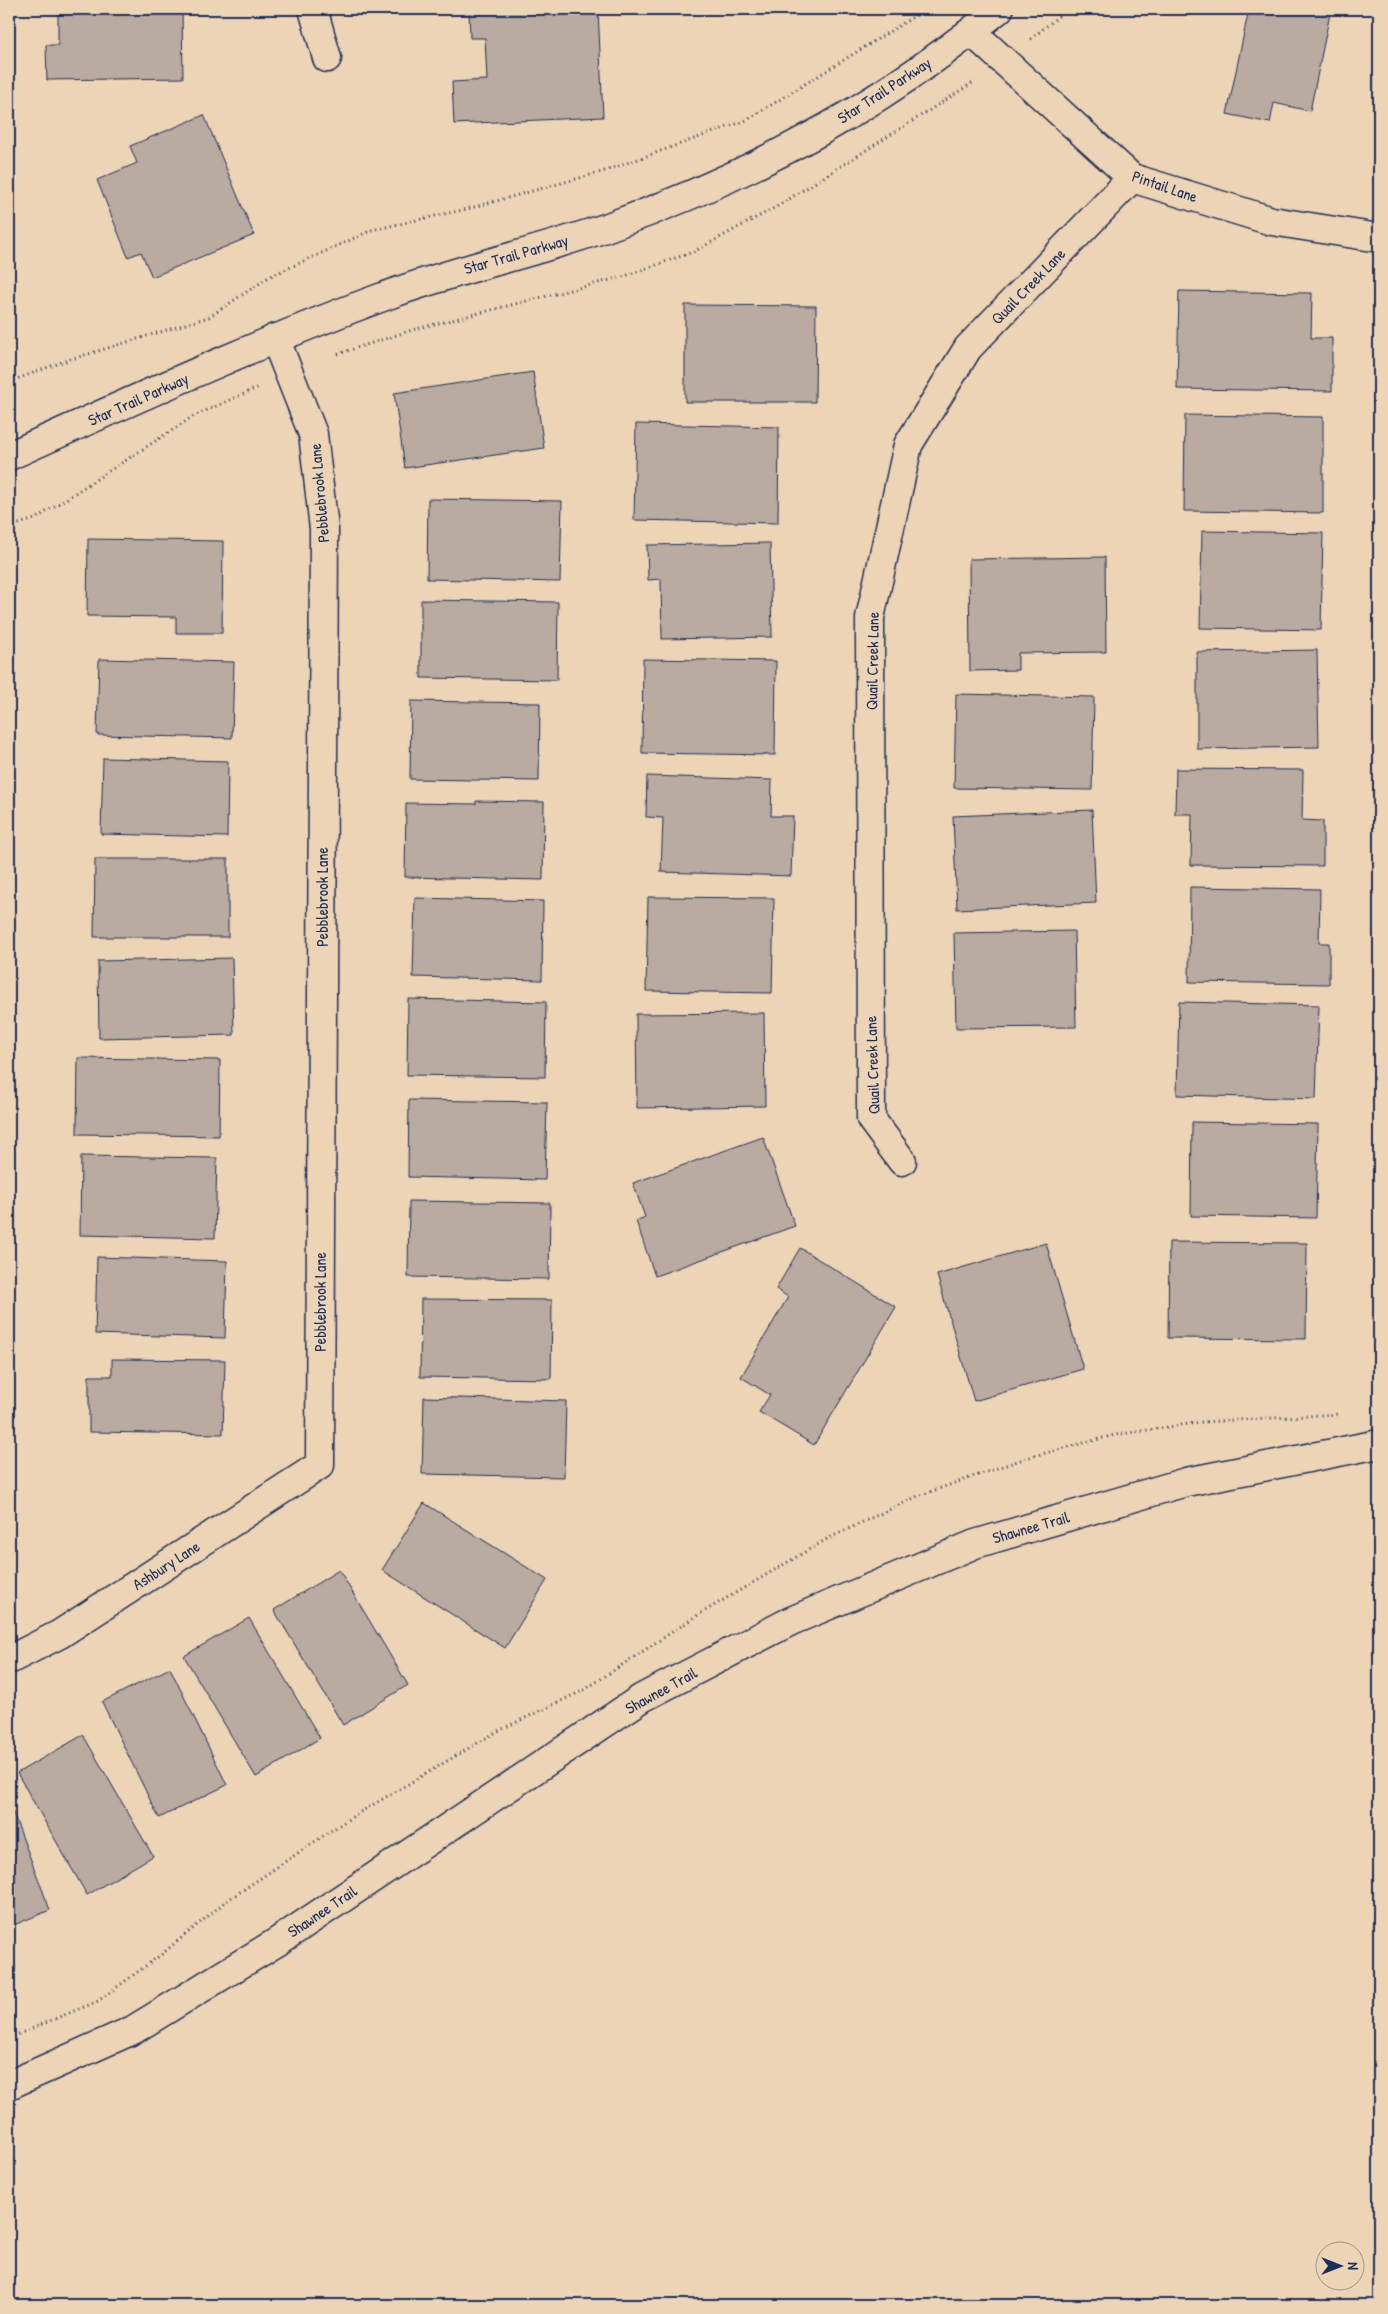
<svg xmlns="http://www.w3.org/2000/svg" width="1388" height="2314" viewBox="0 0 1388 2314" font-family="'Patrick Hand',sans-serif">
<rect width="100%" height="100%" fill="#edd4b5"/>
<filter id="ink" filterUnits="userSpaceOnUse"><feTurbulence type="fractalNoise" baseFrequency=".02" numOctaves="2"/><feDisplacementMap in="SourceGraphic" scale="10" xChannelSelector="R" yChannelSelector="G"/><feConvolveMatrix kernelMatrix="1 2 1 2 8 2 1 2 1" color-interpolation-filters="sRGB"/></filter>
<g filter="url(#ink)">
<!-- building -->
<path fill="#b9aba0" stroke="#1b2f5e" d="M40 9H182L183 78 47 80 46 45H58V9Z
M469 9H598L603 117 454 124 452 82 487 80 485 38H470Z
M1249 9H1331L1310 111 1274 103 1270 123 1227 114Z
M1377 9H1379V137H1375Z
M204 115 254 235 152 277 141 252 128 257 97 180 137 163 130 146Z
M1179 291 1312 293 1311 338H1332V391L1177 389Z
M685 305 816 306 815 402H685Z
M533 372 544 448 405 468 394 393Z
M1185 415 1323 417V513L1184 511Z
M636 424 779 427 778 523 634 520Z
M428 499 562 501 560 582 427 579Z
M1202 531 1323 533 1321 630 1200 628Z
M88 539 223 541 222 633H176V617L87 616Z
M770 543 772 637 662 639 661 579 648 580 647 545Z
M1105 557 1106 652 1018 653V670L970 671 969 559Z
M421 600 558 602 557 680 421 678Z
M1317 650 1319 747 1197 749V652Z
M99 659 234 662 232 738 97 735Z
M643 659 776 661 775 755 642 753Z
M956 694 1094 697 1092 790 954 788Z
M411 701 540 703 539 781 410 779Z
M103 758 228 761 227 837 101 834Z
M1176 769 1303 770 1302 820 1323 821V866L1191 865 1192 814H1175Z
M647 776 772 780 771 816H793L791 876 661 872 663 818 646 817Z
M476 801 544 802 543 880 405 877 406 803 476 804Z
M1092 810 1096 903 957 909 953 816Z
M95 859H228V937H94Z
M1190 887 1320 889 1319 943H1329V984L1189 982Z
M648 897 774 898 772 993 646 991Z
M415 898 543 901 542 980 413 977Z
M1074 931 1076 1027 956 1028 954 933Z
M232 958 234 1035 99 1038 98 961Z
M408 999 546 1002 545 1077 407 1075Z
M1179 1002 1319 1005 1316 1099 1177 1095Z
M764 1013 765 1106 637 1108 636 1014Z
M78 1058 220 1060 219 1136 77 1134Z
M409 1100 547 1102 545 1180 408 1177Z
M1192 1122 1318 1124 1316 1218 1191 1216Z
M763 1137 795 1226 655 1276 636 1221 645 1217 633 1183Z
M81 1156 217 1158 215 1238 80 1235Z
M409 1201 550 1203 549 1279 408 1277Z
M1169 1242 1307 1243 1306 1339 1168 1338Z
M1046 1243 1083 1369 974 1401 937 1275Z
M800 1248 896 1307 814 1445 759 1412 770 1395 741 1377 788 1297 776 1289Z
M97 1257 227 1261 225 1338 95 1334Z
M421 1299 552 1300 551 1379 420 1377Z
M112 1359 225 1360 223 1434 89 1432V1376H112Z
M424 1397 566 1401 564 1477 422 1474Z
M424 1503 547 1580 505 1648 382 1570Z
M339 1570 408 1685 343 1725 274 1610Z
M249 1618 320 1738 256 1777 184 1656Z
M170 1668 227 1785 159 1818 102 1702Z
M83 1735 153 1856 87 1895 17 1773Z
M9 1802 50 1910 9 1927Z"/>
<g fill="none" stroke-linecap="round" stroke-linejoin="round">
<!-- street casing -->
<g stroke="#1b2f5e" stroke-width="31">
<path id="street" d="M313 9 327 58
M972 32 1132 178 1272 221 1379 238
M902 1161 871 1119 870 618 908 445 968 348 1132 178
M9 1660 60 1634 320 1465 324 529 313 434 275 338"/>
</g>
<!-- secondary casing -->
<g stroke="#1b2f5e" stroke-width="31">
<path id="secondary" d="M9 456C134 400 259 342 388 295 460 268 535 253 608 227 749 177 884 104 999 9
M9 2085 133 2030 277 1942 642 1698 791 1621 975 1544 1186 1482 1379 1444"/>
</g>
<!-- path -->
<path stroke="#1b2f5e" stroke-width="3" stroke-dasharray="1 4" stroke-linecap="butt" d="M1031 39 1067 9
M338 354 412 330 622 277 693 252 778 206 974 82
M9 382 62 362 209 317 269 277 372 230 467 209 605 171 747 120 926 9
M9 527 35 519 194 416 259 387
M9 2038 98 2001 162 1954 225 1902 347 1820 498 1731 584 1690 698 1615 827 1539 918 1496 1026 1458 1115 1435 1202 1422 1340 1414"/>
<!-- street -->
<use href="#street" stroke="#edd4b5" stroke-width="28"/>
<!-- secondary -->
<use href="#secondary" stroke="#edd4b5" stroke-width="28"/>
</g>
</g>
<g text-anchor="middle" stroke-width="5" stroke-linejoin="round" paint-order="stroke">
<!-- street labels -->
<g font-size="16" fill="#1b2f5e" stroke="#edd4b5">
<text transform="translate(884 90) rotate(-33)" y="6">Star Trail Parkway</text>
<text transform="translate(1165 186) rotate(19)" y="6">Pintail Lane</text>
<text transform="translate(516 254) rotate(-16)" y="6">Star Trail Parkway</text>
<text transform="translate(1028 286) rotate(-46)" y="6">Quail Creek Lane</text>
<text transform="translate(138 399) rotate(-24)" y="6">Star Trail Parkway</text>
<text transform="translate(319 493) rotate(-95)" y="6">Pebblebrook Lane</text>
<text transform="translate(872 661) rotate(-89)" y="6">Quail Creek Lane</text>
<text transform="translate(322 897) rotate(-90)" y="6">Pebblebrook Lane</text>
<text transform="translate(872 1065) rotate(-92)" y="6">Quail Creek Lane</text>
<text transform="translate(320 1302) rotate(-90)" y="6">Pebblebrook Lane</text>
<text transform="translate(1031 1527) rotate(-16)" y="6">Shawnee Trail</text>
<text transform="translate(166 1565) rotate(-33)" y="6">Ashbury Lane</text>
<text transform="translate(661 1690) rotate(-29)" y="6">Shawnee Trail</text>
<text transform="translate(322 1911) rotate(-34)" y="6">Shawnee Trail</text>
</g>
</g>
<!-- margin -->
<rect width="1388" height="2314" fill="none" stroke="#edd4b5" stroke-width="30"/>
<rect x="15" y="15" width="1358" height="2284" fill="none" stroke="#1b2f5e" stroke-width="2" filter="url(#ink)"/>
<!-- north arrow -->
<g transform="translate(1340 2266) rotate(90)"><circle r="24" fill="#edd4b5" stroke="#999292"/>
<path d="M0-4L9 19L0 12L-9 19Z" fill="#1b2f5e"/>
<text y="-8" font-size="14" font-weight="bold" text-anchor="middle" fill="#1b2f5e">N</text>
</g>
</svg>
